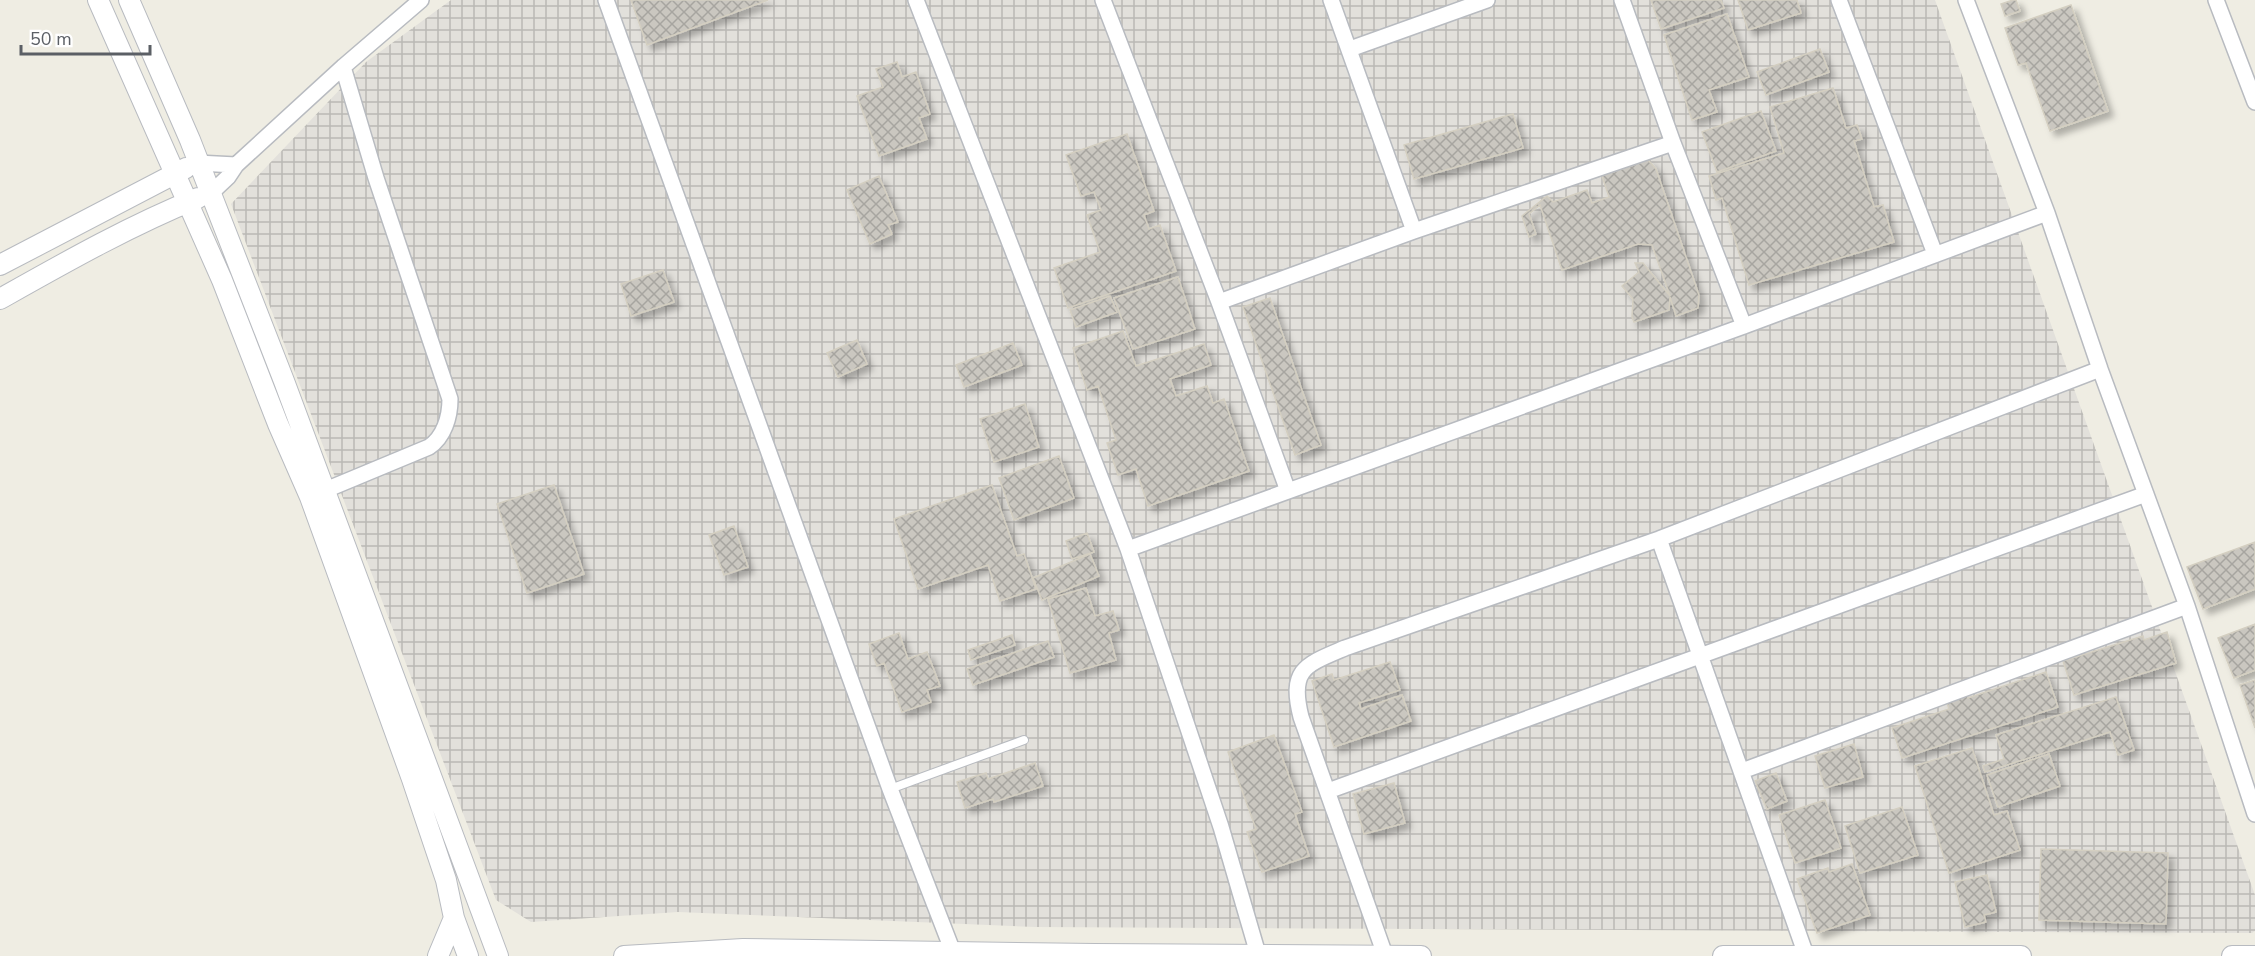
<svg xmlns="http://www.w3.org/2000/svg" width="2255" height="956" viewBox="0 0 2255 956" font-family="'Nunito Sans',sans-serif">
<defs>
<pattern id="industrial-grid" width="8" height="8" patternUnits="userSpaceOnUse" patternTransform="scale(1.5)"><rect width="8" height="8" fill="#e2e0db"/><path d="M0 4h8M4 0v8" fill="none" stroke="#bab9b5"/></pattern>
<pattern id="building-cross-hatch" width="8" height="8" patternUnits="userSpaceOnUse" patternTransform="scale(1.5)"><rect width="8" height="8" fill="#cac7c0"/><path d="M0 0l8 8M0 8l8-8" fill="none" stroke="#a7a5a0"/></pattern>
<filter id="shadow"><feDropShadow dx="5.5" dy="5.5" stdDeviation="3" flood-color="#0004"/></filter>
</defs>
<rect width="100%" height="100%" fill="#efede3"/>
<!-- industrial -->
<path fill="url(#industrial-grid)" d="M451 0H1935L2255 895V931L2252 933 1035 927 678 912 531 922 496 900 231 204 366 62Z"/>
<!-- building -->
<path fill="url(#building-cross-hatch)" stroke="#d4cfc1" stroke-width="1.5" filter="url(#shadow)" d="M631 0H768L647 45Z
M1651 0H1721L1724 8 1661 29Z
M1738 0H1797L1801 13 1748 30Z
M2013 0H2016L2020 11 2005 16 2001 4Z
M2071 5 2108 111 2050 131 2026 63 2018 65 2005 28Z
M1727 14 1749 77 1709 90 1717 112 1692 120 1664 35Z
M1820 49 1829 72 1766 95 1757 72Z
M897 62 902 77 916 72 930 114 919 118 927 139 879 156 857 96 883 87 876 69Z
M1833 88 1846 128 1857 125 1862 139 1854 141 1874 207 1883 205 1894 242 1749 285 1722 198 1716 200 1709 176 1784 153 1770 107Z
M1761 111 1776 151 1717 172 1702 132Z
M1513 114 1523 148 1414 179 1404 145Z
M1127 134 1154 211 1144 215 1149 229 1160 225 1176 271 1068 308 1054 268 1100 252 1087 215 1101 210 1094 192 1081 196 1066 155Z
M1648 160 1656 169 1699 295 1698 308 1676 316 1670 297 1669 310 1634 322 1632 317 1633 299 1622 286 1639 272 1635 263H1643L1670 296 1652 245 1638 244 1562 270 1540 205 1529 214 1536 234 1529 237 1522 216 1547 196 1553 202 1587 190 1592 203 1609 197 1602 176Z
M879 176 898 222 888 225 892 234 870 244 847 190Z
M663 270 674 302 631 316 621 284Z
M1178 277 1195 329 1133 349 1114 298Z
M1110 296 1117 312 1076 327 1070 310Z
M1270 298 1321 445 1295 455 1243 307Z
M1123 331 1136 366 1204 344 1211 365 1170 379 1176 396 1207 386 1213 403 1224 399 1249 471 1148 506 1136 469 1118 475 1107 443 1116 440 1098 386 1087 390 1073 348Z
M857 340 867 364 838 377 827 353Z
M1013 343 1022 365 964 387 956 365Z
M1025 404 1039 447 994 462 980 419Z
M1059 456 1074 498 1014 520 999 478Z
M554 485 584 574 527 593 497 504Z
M992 485 1017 556 1024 554 1036 589 1000 601 988 565 918 589 894 519Z
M734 526 748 567 724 575 709 535Z
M1087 533 1094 552 1072 559 1066 541Z
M2255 542V589L2203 609 2187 567Z
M1090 554 1099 576 1042 600 1033 578Z
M1086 588 1095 616 1113 611 1119 630 1109 633 1116 660 1070 673 1048 599Z
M2255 624V670L2234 678 2218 638Z
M2167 632 2176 663 2074 695 2063 661 2143 636 2144 640Z
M899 633 908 659 927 652 940 686 927 690 931 702 902 712 884 663 877 666 869 644Z
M1012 635 1015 645 971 660 968 650Z
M1048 641 1054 657 973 685 967 669Z
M1390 662 1400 690 1359 703 1361 709 1402 695 1411 721 1334 747 1312 681 1332 674 1334 680Z
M2046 672 2058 707 1902 758 1892 728 1949 709 1946 699 1967 693 1968 698Z
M2255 680V728L2240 685Z
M2116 697 2134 750 2118 755 2110 732 1985 772 1983 766 2004 759 1996 735Z
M1274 735 1302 812 1295 814 1309 856 1262 872 1247 832 1256 829 1228 752Z
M1854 744 1863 777 1825 788 1815 756Z
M1972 748 1994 815 2007 811 2020 850 1949 873 1915 766Z
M2049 754 2060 786 1998 807 1987 775Z
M1035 763 1043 786 994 802 993 799 965 808 957 782 986 773 988 779Z
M1776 773 1787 801 1767 809 1755 781Z
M1394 783 1405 823 1364 834 1353 794Z
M1825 800 1841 848 1795 863 1779 815Z
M1902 807 1918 855 1860 873 1845 826Z
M2041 849 2168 853 2166 924 2039 920Z
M1852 864 1870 915 1817 933 1797 879 1828 868 1829 872Z
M1987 875 1996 912 1984 915 1986 922 1965 927 1955 882Z"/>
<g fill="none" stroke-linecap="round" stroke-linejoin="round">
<!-- service casing -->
<g stroke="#b8bbc0" stroke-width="10">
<path id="service" d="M890 789 1024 740"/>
</g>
<!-- minor casing -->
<g stroke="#b8bbc0" stroke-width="18">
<path id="minor" d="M606 0 890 789 953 952
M916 0 1128 549 1221 827 1258 954
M1103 0 1219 302 1288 491
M1331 0 1414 231
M1622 0 1673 143 1744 326
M1839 0 1935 254
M1966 0 2047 213 2100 369 2187 606 2255 814
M2216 0 2255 102
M1350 49 1487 0
M197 163 236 165
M210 194 228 177 236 165 343 67 421 0
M1219 302 1414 231 1673 143
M316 494 429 447C444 437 450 417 450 399L376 178 343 67
M1659 539 1806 955
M1128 549 1744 326 2047 213
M1742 771 2187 606
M1328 791 2146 494
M1385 955 1301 717C1289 669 1305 665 1345 648L1659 539 2100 369"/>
</g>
<!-- tertiary casing -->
<g stroke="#b8bbc0" stroke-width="22">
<path id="tertiary" d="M98 0 222 280 278 424 310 497 412 779 446 880 454 918 468 956
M129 0 190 140 284 381 498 956
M0 265 186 168
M0 299C64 263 129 226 198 198
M438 956 454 918
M624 956 743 949 1095 954 1421 956
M1723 956H2021
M2232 956H2255"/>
</g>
<!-- service -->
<use href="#service" stroke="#fff" stroke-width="8"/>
<!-- minor -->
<use href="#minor" stroke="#fff" stroke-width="15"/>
<!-- tertiary -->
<use href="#tertiary" stroke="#fff" stroke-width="20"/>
</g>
<!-- scale -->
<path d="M21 45v9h129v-9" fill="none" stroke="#5b5f65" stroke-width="3"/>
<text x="30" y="45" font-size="18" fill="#5b5f65" stroke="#ffffff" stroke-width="4.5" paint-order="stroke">50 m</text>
</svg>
